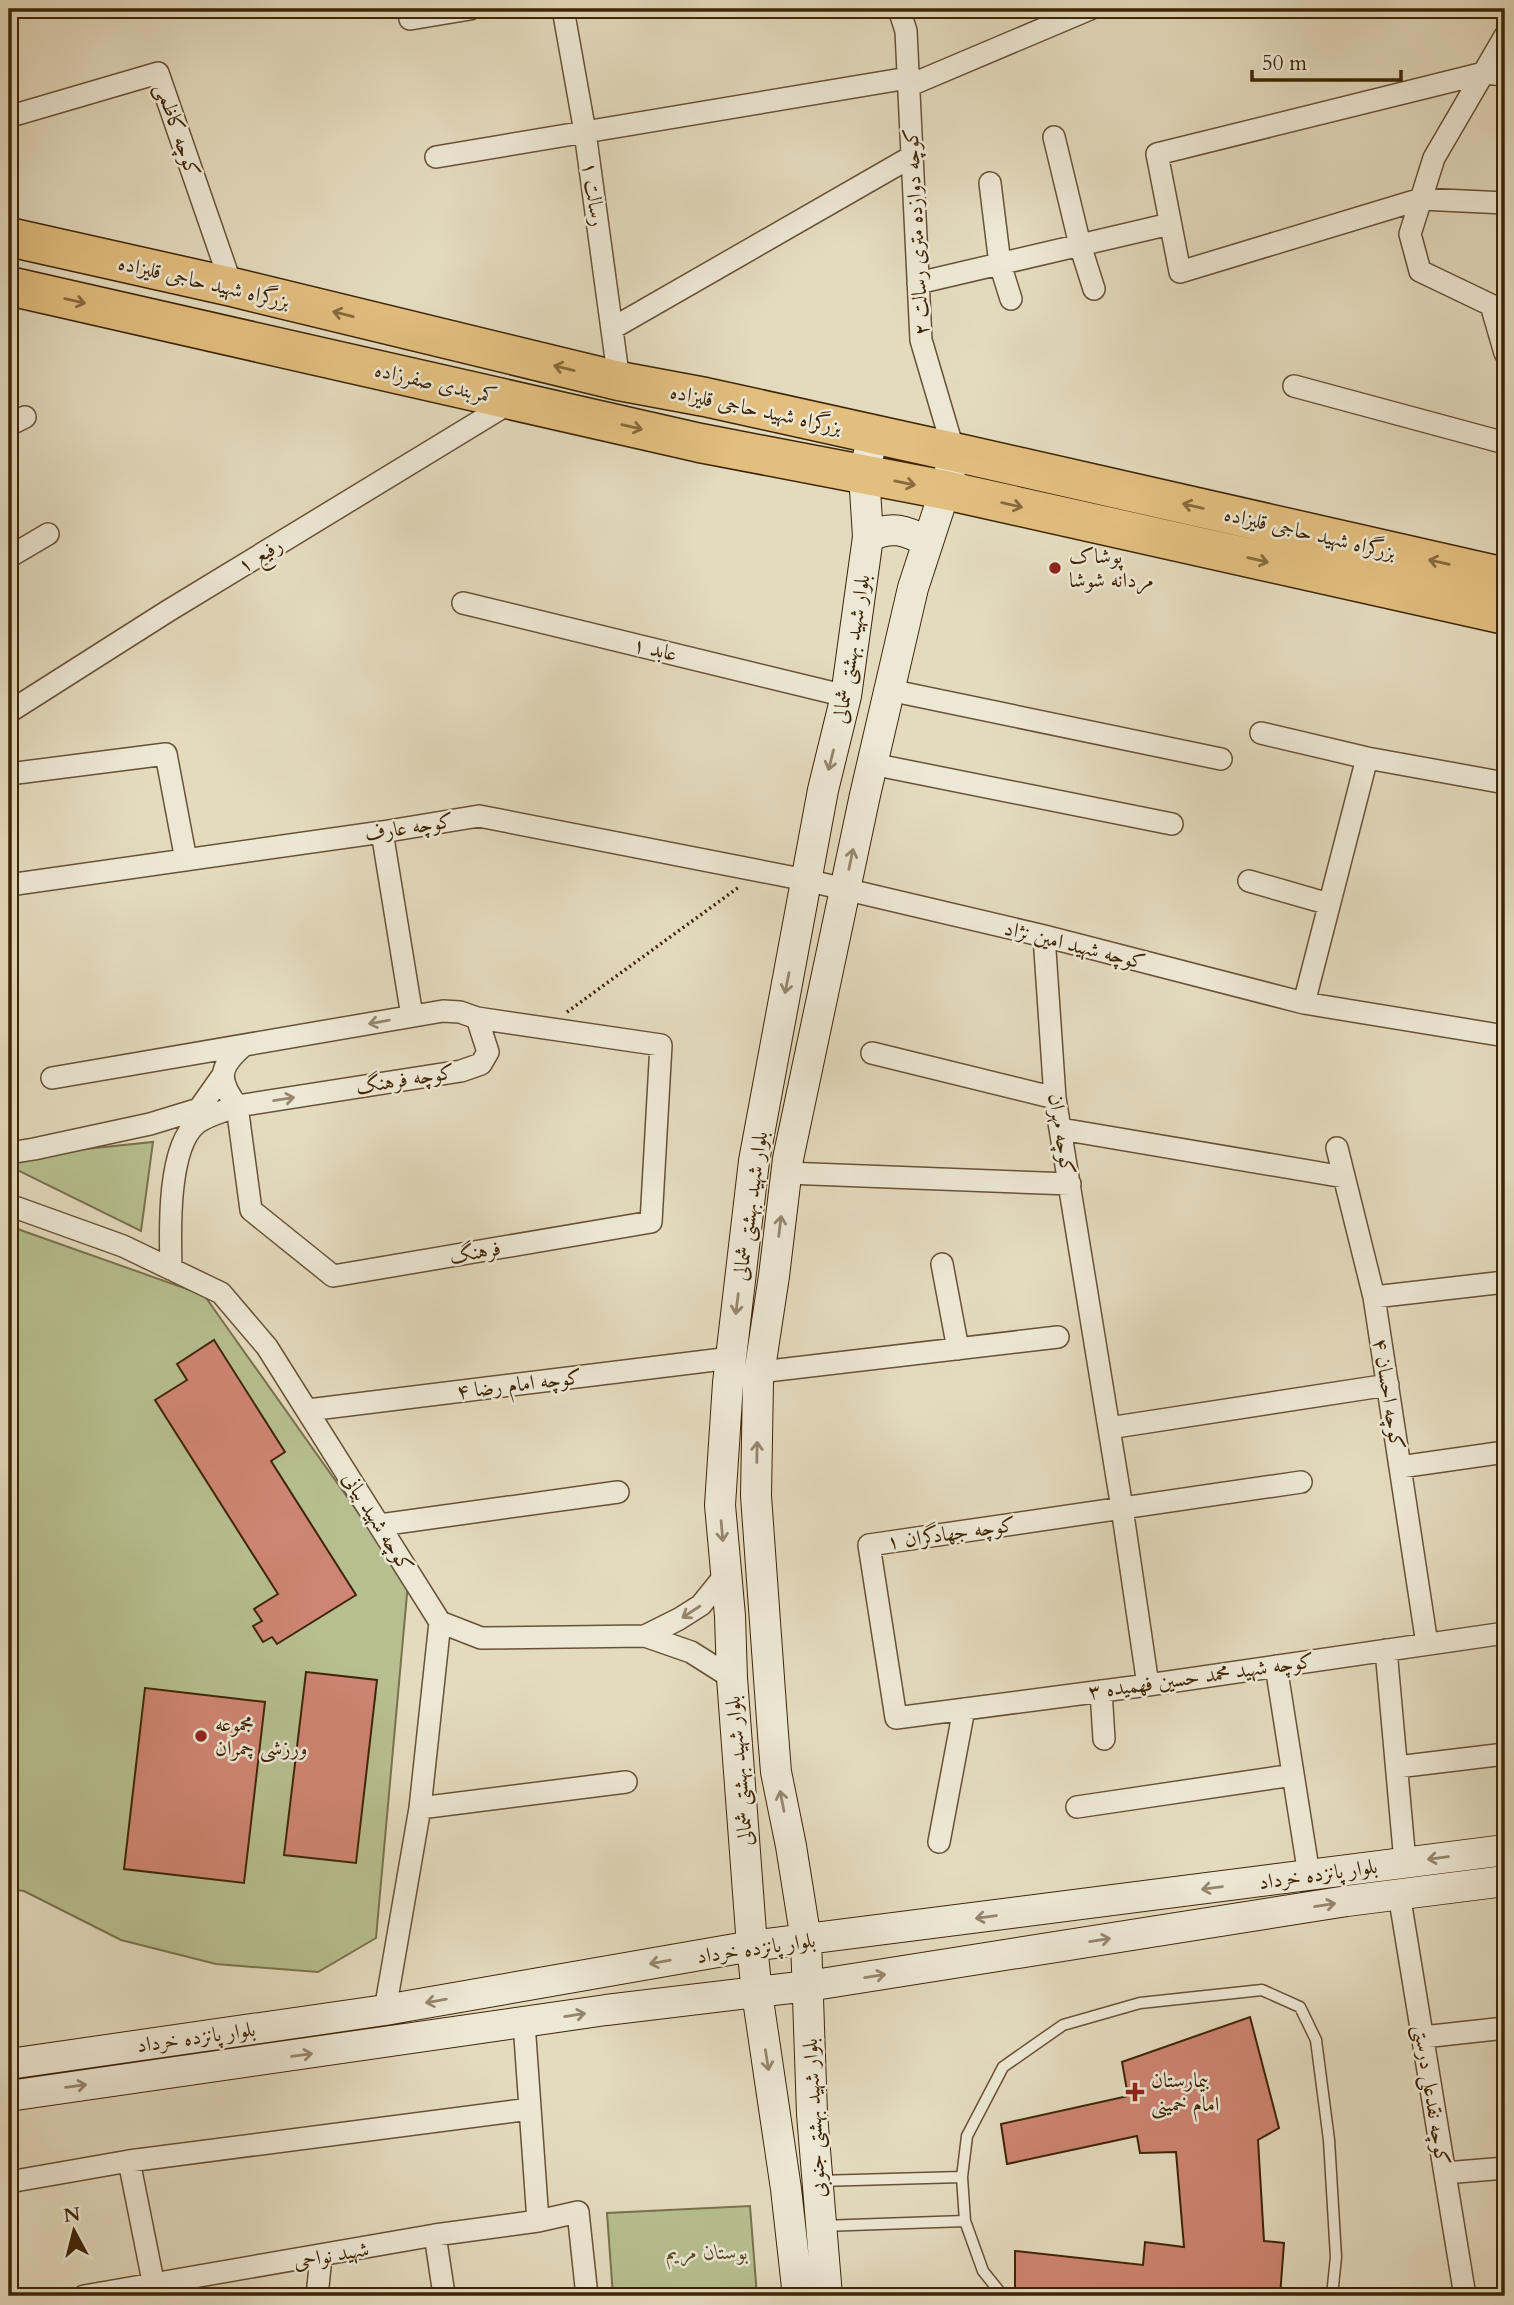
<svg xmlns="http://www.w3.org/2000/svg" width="1514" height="2305" viewBox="0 0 1514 2305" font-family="Cardo,Amiri,serif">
<rect width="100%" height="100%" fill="#e4dbbe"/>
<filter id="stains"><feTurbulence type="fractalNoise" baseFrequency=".00286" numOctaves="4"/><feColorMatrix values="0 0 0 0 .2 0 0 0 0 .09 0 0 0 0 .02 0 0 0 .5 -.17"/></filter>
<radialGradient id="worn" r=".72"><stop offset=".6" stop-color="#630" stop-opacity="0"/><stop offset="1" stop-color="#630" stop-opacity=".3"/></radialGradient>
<!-- green -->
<path fill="#b7bf90" stroke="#7a724c" stroke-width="2" d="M153 1142 141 1231 9 1166V1157Z
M9 1226 204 1295 408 1583 376 1938 318 1972 216 1964 121 1940 24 1891 9 1889Z
M750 2206 757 2296H613L607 2213Z"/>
<!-- building -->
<path fill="#cf8573" stroke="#3e2507" stroke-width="2" d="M214 1340 285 1452 271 1461 356 1595 277 1644 272 1637 263 1642 253 1626 262 1621 254 1609 278 1594 155 1400 187 1380 177 1364Z
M306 1672 377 1680 356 1863 284 1855Z
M145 1688 265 1702 244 1883 124 1869Z
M1250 2017 1279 2128 1258 2140 1264 2241 1284 2243 1280 2296H1076L1015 2288V2251L1143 2265 1145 2242 1184 2247 1176 2152 1140 2153 1137 2136 1007 2164 1001 2124 1128 2096 1122 2062Z"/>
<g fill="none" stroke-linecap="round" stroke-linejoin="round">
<!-- lane casing -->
<g stroke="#685235" stroke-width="13">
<path id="lane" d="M818 2181 962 2177
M822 2226 965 2221
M1003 2296 983 2271 965 2221 962 2177 967 2136 1003 2067 1063 2025 1140 2003 1262 1990 1300 2007 1316 2040 1329 2140 1336 2257 1332 2296"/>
</g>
<!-- street casing -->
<g stroke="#685235" stroke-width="24">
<path id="street" d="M563 9 585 132 619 381
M899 9 906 31 921 340 954 452
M410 19 470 9
M1505 36 1434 158 1410 234 1420 271 1491 305 1505 353
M1505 75 1484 73 1157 154 1180 272 1421 199 1505 203
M908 86 1090 9
M18 114 158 73 232 287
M1054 137 1080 245 1094 289
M436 157 908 78
M990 183 1000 264 1011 299
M918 283 1170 224
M613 328 911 157
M1294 386 1505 443
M9 425 25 417
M9 557 48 534
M463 603 846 696
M889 690 1221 759
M9 712 168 611 513 401
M1261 733 1367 758 1505 783
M872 764 1172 824
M9 774 166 754 186 860
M382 832 412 1016
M1249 881 1329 904
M9 885 382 832 479 816 806 880 1044 936 1304 1003 1505 1036
M1044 936 1055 1098 1122 1508 1148 1685
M1304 1003 1367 758
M872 1053 1055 1098
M52 1078 443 1011 460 1012 477 1018 488 1052 481 1064 461 1071 237 1106C218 1080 218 1068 242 1047
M1061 1129 1344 1177
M1337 1148 1374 1297 1427 1644
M9 1153 34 1149 150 1124 199 1109 223 1075
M786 1173 1070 1184
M9 1205 123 1246 221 1293 267 1347 440 1622 420 1808 385 2010
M942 1264 958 1349
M171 1269C170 1233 167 1147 197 1123 208 1115 225 1111 237 1106L251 1210 333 1276 651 1222 661 1045 477 1018
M1374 1297 1505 1282
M760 1372 1058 1337
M308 1410 731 1358
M1109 1428 1388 1385
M1400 1467 1505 1452
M1301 1482 869 1545 896 1718 1148 1685 1505 1633
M380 1525 618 1492
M440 1622 481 1638 645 1636 691 1652 732 1678
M645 1636 679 1619 701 1605 726 1574
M1386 1650 1405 1862
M1276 1666 1309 1875
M1101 1691 1104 1739
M1397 1767 1505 1754
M1077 1807 1293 1775
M420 1808 626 1782
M939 1842 964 1709
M1399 1894 1465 2296
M524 2023 538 2221
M1423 2037 1505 2028
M129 2161 156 2296
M1445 2173 1505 2168
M9 2182 129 2161 530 2109
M435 2235 443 2288
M84 2296 435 2235 538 2221 578 2212 587 2296
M317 2296 321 2257"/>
</g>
<!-- secondary casing -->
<g stroke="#3e2507" stroke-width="32">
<path id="secondary" d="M868 537C892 525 905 530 928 542
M9 2064 385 2010 752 1946 1505 1850
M9 2096 606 2010 808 1986 1347 1901 1505 1881
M798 2296 786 2189 757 1993 752 1946 732 1678 730 1616 720 1505 728 1383 754 1161 823 790 846 696 868 537 864 474 873 435
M827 2296 812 2114 806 1940 791 1846 776 1772 773 1734 756 1496 758 1381 774 1276 788 1159 865 795 913 588 945 490 950 471"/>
</g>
<!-- highway casing -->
<g stroke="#3e2507" stroke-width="41">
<path id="highway" d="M9 237 232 287 619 381 705 397 954 452 1505 577
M9 286 700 443 945 490 1505 615"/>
</g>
<!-- path -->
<path stroke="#3e2507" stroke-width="3.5" stroke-dasharray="2 3.5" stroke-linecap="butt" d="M567 1012 739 887"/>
<!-- lane -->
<use href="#lane" stroke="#ede8d5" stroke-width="10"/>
<!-- street -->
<use href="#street" stroke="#ede8d5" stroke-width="21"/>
<!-- secondary -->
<use href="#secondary" stroke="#ede8d5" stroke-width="30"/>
<!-- highway -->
<use href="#highway" stroke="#e2be7f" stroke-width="38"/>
</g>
<!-- one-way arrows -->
<defs><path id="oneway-shaft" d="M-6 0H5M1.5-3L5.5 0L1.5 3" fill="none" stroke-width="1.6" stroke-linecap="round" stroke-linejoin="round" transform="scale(1.75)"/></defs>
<g stroke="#886a3d">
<use href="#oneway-shaft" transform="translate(75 301) rotate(13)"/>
<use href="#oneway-shaft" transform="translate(343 314) rotate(-166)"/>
<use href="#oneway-shaft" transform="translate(564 368) rotate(-166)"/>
<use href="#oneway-shaft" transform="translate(632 427) rotate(13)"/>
<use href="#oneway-shaft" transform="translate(905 483) rotate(12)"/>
<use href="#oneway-shaft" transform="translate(1012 505) rotate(13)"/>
<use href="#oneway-shaft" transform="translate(1193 506) rotate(-167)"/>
<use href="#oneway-shaft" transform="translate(1258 560) rotate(13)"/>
<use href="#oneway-shaft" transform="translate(1439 562) rotate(-167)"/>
</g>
<g stroke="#96866e">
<use href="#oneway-shaft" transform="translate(831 760) rotate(104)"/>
<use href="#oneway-shaft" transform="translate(851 859) rotate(-78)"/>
<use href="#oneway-shaft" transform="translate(787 983) rotate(101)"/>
<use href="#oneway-shaft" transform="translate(379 1022) rotate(170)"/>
<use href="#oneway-shaft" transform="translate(284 1099) rotate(-9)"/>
<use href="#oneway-shaft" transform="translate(780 1226) rotate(-83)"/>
<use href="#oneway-shaft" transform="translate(737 1304) rotate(97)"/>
<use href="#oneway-shaft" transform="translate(757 1452) rotate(-89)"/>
<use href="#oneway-shaft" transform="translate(722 1531) rotate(85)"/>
<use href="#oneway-shaft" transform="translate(691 1612) rotate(147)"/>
<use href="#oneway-shaft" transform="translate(782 1801) rotate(-101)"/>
<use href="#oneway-shaft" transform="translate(1438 1858) rotate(173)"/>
<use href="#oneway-shaft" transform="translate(1212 1888) rotate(173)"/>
<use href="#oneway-shaft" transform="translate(1325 1905) rotate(-9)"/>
<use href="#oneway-shaft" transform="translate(986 1917) rotate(173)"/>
<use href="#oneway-shaft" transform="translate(1100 1940) rotate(-9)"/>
<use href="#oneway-shaft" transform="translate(660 1962) rotate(170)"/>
<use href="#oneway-shaft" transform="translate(875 1976) rotate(-9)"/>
<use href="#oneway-shaft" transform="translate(436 2001) rotate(170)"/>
<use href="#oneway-shaft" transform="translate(575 2015) rotate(-9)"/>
<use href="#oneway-shaft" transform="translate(302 2055) rotate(-8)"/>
<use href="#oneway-shaft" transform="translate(767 2060) rotate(81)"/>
<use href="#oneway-shaft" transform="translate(76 2086) rotate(-8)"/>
</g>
<!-- markers -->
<g fill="#8f2418" stroke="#ede8d5" stroke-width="2.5">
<circle cx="1055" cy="568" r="7"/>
<circle cx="201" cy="1736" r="7"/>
<path d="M1131.5 2081.5h7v7h7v7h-7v7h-7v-7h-7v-7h7z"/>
</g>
<g text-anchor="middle" stroke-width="5" stroke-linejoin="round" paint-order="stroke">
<!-- street labels -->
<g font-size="21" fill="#3e2507" stroke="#ede8d5">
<text transform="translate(178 130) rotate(71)" y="7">کوچه کاظمی</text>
<text transform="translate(594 194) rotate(82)" y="7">رسالت ۱</text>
<text transform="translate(916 232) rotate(-93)" y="7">کوچه دوازده متری رسالت ۲</text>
<text transform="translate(204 282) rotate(13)" y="7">بزرگراه شهید حاجی قلیزاده</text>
<text transform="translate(436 383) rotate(13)" y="7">کمربندی صفرزاده</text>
<text transform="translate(756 409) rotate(12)" y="7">بزرگراه شهید حاجی قلیزاده</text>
<text transform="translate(1310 533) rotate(13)" y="7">بزرگراه شهید حاجی قلیزاده</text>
<text transform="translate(260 555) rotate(-31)" y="7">رفیع ۱</text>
<text transform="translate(655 649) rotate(14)" y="7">عابد ۱</text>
<text transform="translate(851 649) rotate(-81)" y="7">بلوار شهید بهشتی شمالی</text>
<text transform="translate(409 827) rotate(-9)" y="7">کوچه عارف</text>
<text transform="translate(1075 945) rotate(14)" y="7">کوچه شهید امین نژاد</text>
<text transform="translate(405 1079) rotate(-9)" y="7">کوچه فرهنگ</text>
<text transform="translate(1062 1134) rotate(81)" y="7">کوچه مهران</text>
<text transform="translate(750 1206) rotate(-82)" y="7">بلوار شهید بهشتی شمالی</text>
<text transform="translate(475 1252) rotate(-10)" y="7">فرهنگ</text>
<text transform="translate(519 1384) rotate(-7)" y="7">کوچه امام رضا ۴</text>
<text transform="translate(1389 1394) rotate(81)" y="7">کوچه احسان ۴</text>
<text transform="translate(378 1522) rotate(58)" y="7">کوچه شهید بیانی</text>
<text transform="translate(951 1533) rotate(-8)" y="7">کوچه جهادگران ۱</text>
<text transform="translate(1201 1676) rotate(-8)" y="7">کوچه شهید محمد حسین فهمیده ۳</text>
<text transform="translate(739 1771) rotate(-95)" y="7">بلوار شهید بهشتی شمالی</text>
<text transform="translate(1318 1874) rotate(-8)" y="7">بلوار پانزده خرداد</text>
<text transform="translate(756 1948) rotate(-8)" y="7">بلوار پانزده خرداد</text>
<text transform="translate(196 2037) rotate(-8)" y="7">بلوار پانزده خرداد</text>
<text transform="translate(1432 2095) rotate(81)" y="7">کوچه نقدعلی درستی</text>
<text transform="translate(814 2118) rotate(-93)" y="7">بلوار شهید بهشتی جنوبی</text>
<text transform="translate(331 2255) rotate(-10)" y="7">شهید نواحی</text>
</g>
<!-- poi labels -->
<g font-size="21" fill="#3e2507" stroke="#ede8d5" text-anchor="start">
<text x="1069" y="563">پوشاک<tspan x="1069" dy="24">مردانه شوشا</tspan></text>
<text x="215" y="1731">مجموعه<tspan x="215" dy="24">ورزشی چمران</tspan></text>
<text x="1151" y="2087">بیمارستان<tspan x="1151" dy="24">امام خمینی</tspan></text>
</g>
<!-- park labels -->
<g font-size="21" font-style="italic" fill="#5c4c29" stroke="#ede8d5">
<text x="707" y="2259">بوستان مریم</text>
</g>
</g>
<!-- margin -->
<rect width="1514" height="2305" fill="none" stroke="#e4dbbe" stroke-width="35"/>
<rect x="10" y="10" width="1493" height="2284" fill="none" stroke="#3e2507" stroke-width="3.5"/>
<rect x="18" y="18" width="1479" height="2270" fill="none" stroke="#3e2507" stroke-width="2"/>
<!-- north arrow -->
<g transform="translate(74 2231) rotate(353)" stroke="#ede8d5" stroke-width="5" paint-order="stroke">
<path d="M0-5L12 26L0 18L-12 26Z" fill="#3e2507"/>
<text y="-10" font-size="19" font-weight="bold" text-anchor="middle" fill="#3e2507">N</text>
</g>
<!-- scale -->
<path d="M1252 70v10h149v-10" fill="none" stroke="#3e2507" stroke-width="3.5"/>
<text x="1262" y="70" font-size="21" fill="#3e2507" stroke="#ede8d5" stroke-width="5" paint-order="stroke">50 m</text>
<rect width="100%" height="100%" filter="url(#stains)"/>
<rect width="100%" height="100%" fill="url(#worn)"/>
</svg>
